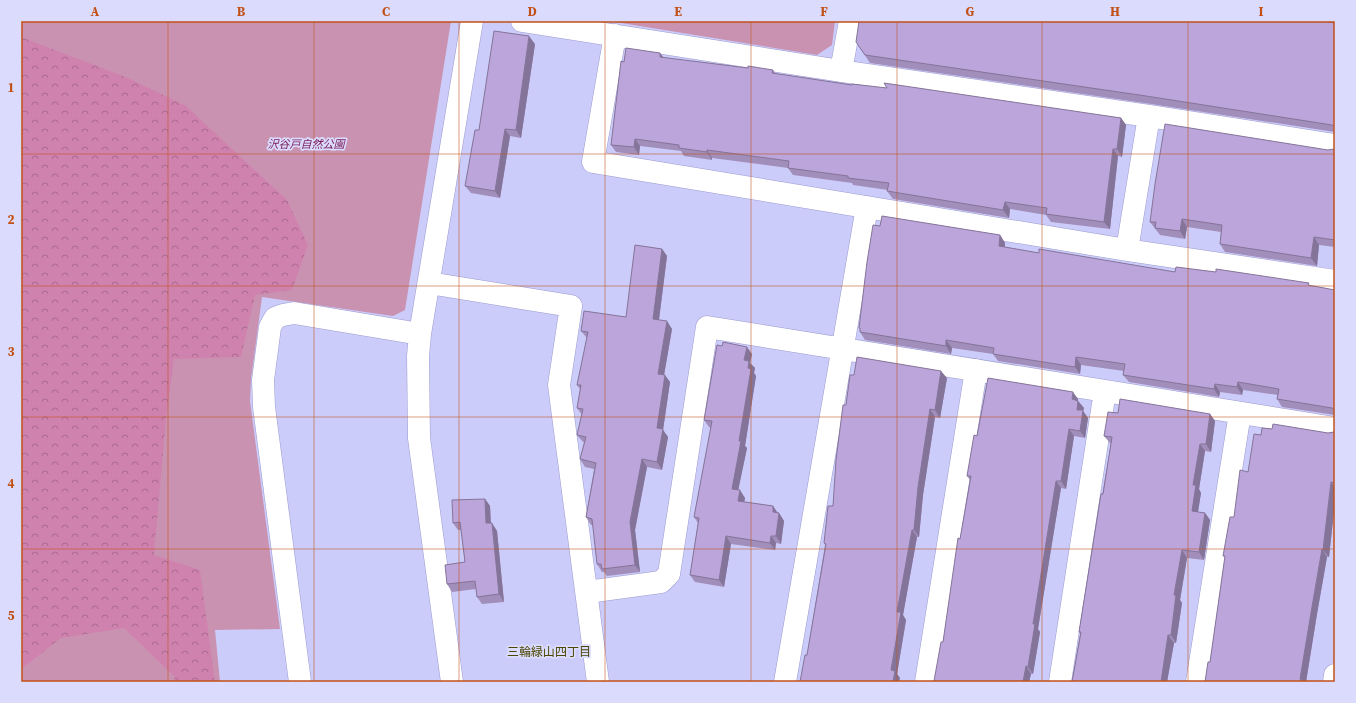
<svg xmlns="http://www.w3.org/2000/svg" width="1356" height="703" viewBox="0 0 1356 703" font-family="'Source Serif 4','Noto Sans JP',serif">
<defs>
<pattern id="forest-crowns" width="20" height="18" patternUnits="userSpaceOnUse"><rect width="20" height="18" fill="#d082af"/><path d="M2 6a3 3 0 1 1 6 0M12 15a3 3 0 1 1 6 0" fill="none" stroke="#a96b90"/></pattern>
</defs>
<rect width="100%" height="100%" fill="#ccccfa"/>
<!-- green -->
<path fill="#c992b1" d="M21 21H451L405 310 393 316 262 297 251 379 250 401 280 629 215 630 220 682H21Z
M609 21H835L832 45 817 55Z"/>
<!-- forest -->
<path fill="url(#forest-crowns)" d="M21 37 128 78 186 106 287 200 308 245 292 290 255 295 241 357 174 359 166 419 154 555 200 570 215 682H173L175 677 124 628 61 638 21 669Z"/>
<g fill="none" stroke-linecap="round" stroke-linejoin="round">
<!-- minor casing -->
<g stroke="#9b9ad0" stroke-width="23">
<path id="minor" d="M522 21 841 71 1149 116 1335 145
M615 35 593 162 1127 250 1335 281
M841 71 850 21
M1127 250 1149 116
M429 283 571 306 559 385 598 682
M587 592 661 582 669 574 707 327 1335 428
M300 682 264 407 263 380 270 327 275 318 283 315 294 313 420 334
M452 682 419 438 418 356 420 334 472 21
M785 682 867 207
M926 682 976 370
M1060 682 1105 391
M1197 682 1240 413
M1334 682 1335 675"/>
</g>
<!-- minor -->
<use href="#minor" stroke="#fff" stroke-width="22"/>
</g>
<!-- wall -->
<path fill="#a28ebb" d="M1335 23V132L1151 104 870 63 856 42Z
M535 44 521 138 510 136 500 198 471 193 465 186 479 130Z
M660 53 664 58 748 68 773 70 776 74 852 85 1121 118 1126 125 1122 157 1118 156 1110 229 1051 222 1046 215 1010 209 1009 218 893 199 887 191 888 190 853 185 852 183 793 175 788 168 712 158V160L684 156 681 151 640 146 639 155 616 152 611 145Z
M1334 149H1335V247L1319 245 1317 266 1225 252 1220 244 1221 232 1187 227 1185 239 1160 235 1150 222 1328 150Z
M880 226 1000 235 1005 243V247L1039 253 1175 272 1310 286 1335 290V415L1282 407 1277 399 1278 395 1243 390 1242 395 1220 392 1219 397 1129 382 1123 375 1124 371 1081 365 1080 374 998 361 993 354 952 348 951 354 865 340 860 332V329L859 328Z
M662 249 667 256 659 320 672 329 664 375 670 382 663 430 668 437 662 470 647 467 635 530 640 572 607 576 604 572H602L597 564 593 525H591L586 517 594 469 585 467 580 459 584 442H583L577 435 582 415 577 408 580 389 577 385 587 338 581 331 626 317Z
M752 354 750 363 755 368 754 373 756 376 745 446 747 448 738 490 745 498 744 502 773 506 778 513H779L784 521 781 544 776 543 775 550 731 544 724 587 695 582 690 575 698 523 694 517 711 428 709 427 704 420Z
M854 375 947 378 940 418 935 417 923 495 919 537H917L903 615 906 620 897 674 900 678 807 655 825 545 824 543 833 506 846 405Z
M1078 399V401L1084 408 1083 411 1088 418 1085 438 1074 436 1066 489 1061 488 1038 629 1040 632 1033 674H1031L1029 682H935L934 681 943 642 970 480 967 476 977 436Z
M1118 413 1210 414 1215 421 1211 452 1205 451 1199 489 1201 493 1198 512 1205 513 1210 520 1204 560 1187 558 1180 600 1182 603 1176 643H1174L1167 682H1072L1080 634 1079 632 1111 443H1110L1104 436Z
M1272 429 1328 433 1334 432H1335V502L1329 557H1327L1317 614 1306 682H1205L1210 662 1225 557 1223 556 1234 517 1248 472 1261 435Z
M485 499 490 506 491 523 497 531 504 602 482 604 477 597 476 589 452 592 447 584 465 562 461 530H458L453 523Z"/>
<!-- shaded-wall -->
<path fill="#847499" d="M529 36 535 44 521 138 516 130Z
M660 53 665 60 660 57Z
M1121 118 1126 125 1122 157 1117 149Z
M505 129 510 136 500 198 495 191Z
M635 139 640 146 639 155 634 147Z
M1113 149 1118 156 1110 229 1104 222Z
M707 150 712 158V160L707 152Z
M1005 202 1010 209 1009 218 1003 210Z
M1182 219 1187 227 1185 239 1180 231Z
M1000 235 1005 243 1004 253 999 246Z
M1314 237 1319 245 1317 266 1311 258Z
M662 249 667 256 658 327 653 319Z
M667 321 672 329 663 381 658 374Z
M946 340 952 348 951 354 946 346Z
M747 347 752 354 750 363 755 368 754 373 756 376 745 446 747 448 737 496 732 489 739 441 748 368 744 360Z
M1076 357 1081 365 1080 374 1075 367Z
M941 371 947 378 940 418 935 410Z
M665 375 670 382 663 430 668 437 662 470 657 462V428Z
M1238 382 1243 390 1242 395 1237 387Z
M1215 384 1220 392 1219 397 1214 389Z
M1073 392 1078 399 1077 407 1072 399Z
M1078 401 1084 408 1083 411 1088 418 1085 438 1080 431 1077 410Z
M930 409 935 417 923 495 919 537 914 530 918 487Z
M1210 414 1215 421 1211 452 1206 444Z
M1069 429 1074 436 1066 489 1061 481Z
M1200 444 1205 451 1199 489 1201 493 1197 518 1192 511 1193 485Z
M642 459 647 467 635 530 640 572 635 565 630 522Z
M1056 481 1061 488 1038 629 1040 632 1033 674 1028 667 1033 624Z
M1331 482 1335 488V502L1329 557 1323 550Z
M740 490 745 498 743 509 738 501Z
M485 499 490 506 491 531 486 523Z
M773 506 778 514 773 512Z
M779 513 784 521 781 544 776 536Z
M1205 513 1210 520 1204 560 1199 552Z
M492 523 497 531 504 602 499 594Z
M912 530 917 537 903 615 906 620 897 674 900 678 899 682H893L891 670 897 612Z
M726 536 731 544 724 587 719 580Z
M771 536 776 543 775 550 770 543Z
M1322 549 1327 557 1317 614 1306 682H1301L1300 679 1312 607Z
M1182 550 1187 558 1180 600 1182 603 1176 643 1171 635 1174 595Z
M1168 635 1174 643 1167 682H1161Z
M1026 666 1031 674 1029 682H1023Z"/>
<!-- building -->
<path fill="#bca5da" stroke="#847499" d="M859 21H1322L1335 23V127L1332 125 1146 96 865 55 856 42Z
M494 31 529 36 516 130 505 129 495 191 465 186 475 130H479Z
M626 48 660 53V57L748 68V66L773 70 772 73 852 85V84L887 88 884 83 1121 118 1117 149H1113L1104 222 1046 214 1047 208 1005 202 1003 210 887 191 889 183 848 178V176L788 168 789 161 707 150V152L679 148V145L635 139 634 147 611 145 621 61 624 62Z
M1165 124 1328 150 1334 149H1335V240L1314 237 1311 258 1220 244 1222 225 1182 219 1180 231 1155 228 1156 222H1150L1155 184Z
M882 216 1000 235 999 246 1039 253V249L1175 272 1176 267 1216 272V269L1309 283 1308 285 1335 290V410L1332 408 1277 399 1279 389 1238 382 1237 387 1215 384 1214 389 1123 375 1125 364 1076 357 1075 367 993 354 994 348 946 340V346L860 332V328H859L867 262 873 225 880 226Z
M635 245 662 249 653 319 667 321 658 374 665 375 657 428 663 429 657 462 642 459 630 522 635 565 602 569 601 564H597L592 519 586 517 596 463 580 459 586 437 577 435 583 409 577 408 581 385H577L588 332 581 331 584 311 626 317Z
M723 342 747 347 744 360 749 361 748 368 751 369 739 441H741L732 489 740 490 738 501 773 506V512L779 513 776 536H771L770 543 726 536 719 580 690 575 699 518 694 517 712 421 704 420 717 345 722 346Z
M857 357 941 371 935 410 930 409 918 487 914 530H912L897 612H901L891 670 895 671 893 682H800L805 655H807L826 544 824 543 828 506H833L836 460 843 405H846L850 375H854Z
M988 378 1073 392 1072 399 1078 401 1077 410H1083L1080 431 1069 429 1061 481H1056L1033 624H1035L1028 667 1026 666 1023 682H935V681H934L941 642H943L958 538 960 539 971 476H967L974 435 977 436Z
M1120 399 1210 414 1206 444H1200L1193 485H1196L1192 511 1205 513 1199 552 1182 550 1174 595H1176L1171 635H1168L1161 682H1072L1081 632H1079L1101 494H1103L1112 437 1104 436 1108 412 1118 413Z
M1273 424 1328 433 1334 432H1335V448L1334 456H1335V483L1331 482 1323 550 1322 549 1312 607 1300 679H1301V682H1205L1208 662H1210L1225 556H1223L1230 517H1234L1240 470 1248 472 1254 434 1261 435 1262 428 1272 429Z
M485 499 486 523H492L499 594 477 597 475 581 447 584 445 565 465 562 460 522 453 523 452 500Z"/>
<!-- grid -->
<path fill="none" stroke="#c25016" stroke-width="1" stroke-opacity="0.55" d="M168 21V682M314 21V682M459 21V682M605 21V682M751 21V682M897 21V682M1042 21V682M1188 21V682M21 154H1335M21 286H1335M21 417H1335M21 549H1335"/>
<g text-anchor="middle" stroke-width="3.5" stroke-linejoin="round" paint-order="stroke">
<!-- park labels -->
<g font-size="11" font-style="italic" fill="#7d215d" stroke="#dadbfd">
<text x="306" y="148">沢谷戸自然公園</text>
</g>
<!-- neighbourhood labels -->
<g font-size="12" fill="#4c4704" stroke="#dadbfd">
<text x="549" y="656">三輪緑山四丁目</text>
</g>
</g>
<!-- border -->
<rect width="1356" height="703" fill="none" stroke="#dadbfd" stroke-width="44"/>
<rect x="22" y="22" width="1312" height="659" fill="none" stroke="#c25016" stroke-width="1.5"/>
<g font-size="13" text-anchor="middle" font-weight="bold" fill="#c25016">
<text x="95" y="16">A</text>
<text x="241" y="16">B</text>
<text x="386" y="16">C</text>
<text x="532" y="16">D</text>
<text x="678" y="16">E</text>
<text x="824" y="16">F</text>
<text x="970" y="16">G</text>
<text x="1115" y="16">H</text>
<text x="1261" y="16">I</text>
<text x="11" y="92">1</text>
<text x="11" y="224">2</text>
<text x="11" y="356">3</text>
<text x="11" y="488">4</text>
<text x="11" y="620">5</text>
</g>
</svg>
